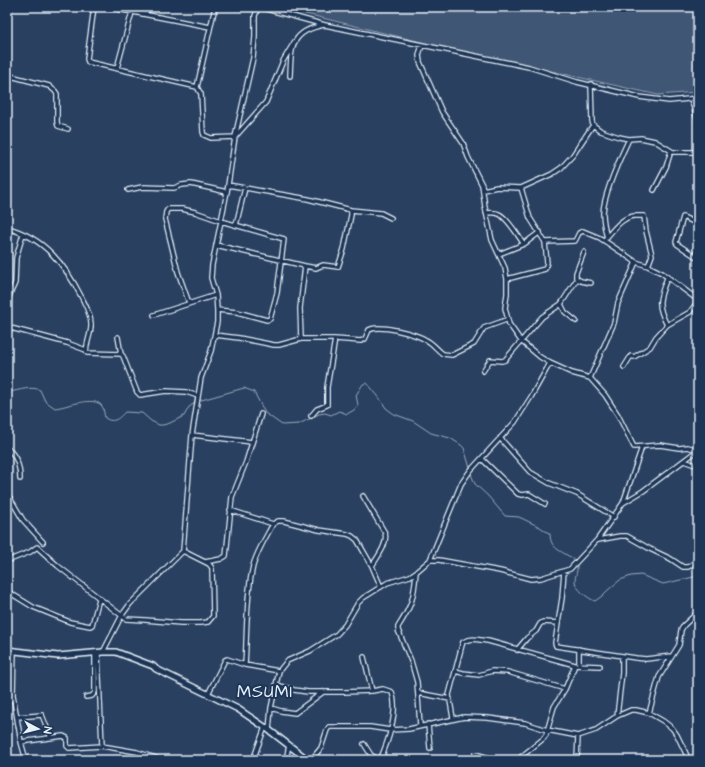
<svg xmlns="http://www.w3.org/2000/svg" width="705" height="767" viewBox="0 0 705 767" font-family="'Architects Daughter',sans-serif">
<rect width="100%" height="100%" fill="#294061"/>
<filter id="ink" filterUnits="userSpaceOnUse"><feTurbulence type="fractalNoise" baseFrequency=".025" numOctaves="2"/><feDisplacementMap in="SourceGraphic" scale="8" xChannelSelector="R" yChannelSelector="G"/><feConvolveMatrix kernelMatrix="1 2 1 2 8 2 1 2 1" color-interpolation-filters="sRGB"/></filter>
<g filter="url(#ink)">
<!-- green -->
<path fill="#415774" stroke="#94a4b6" d="M277 7H698V92L658 95 425 43Z"/>
<g fill="none" stroke-linecap="round" stroke-linejoin="round">
<!-- stream -->
<path stroke="#9dabbd" stroke-width="1" d="M7 392H10C20 390 31 386 40 390L45 401 55 408C66 407 94 395 102 406 104 409 104 415 105 418 114 424 119 418 125 412L142 413 151 421 159 425H163L170 423 184 416 189 407 196 402
M198 401 244 388 254 392 265 413 282 425 299 424 319 414 325 413 331 415 339 411 347 414 354 410 358 405 356 395 363 384 367 383 378 396 386 408 394 414 413 421 431 433 450 438 461 445 464 448 470 468
M471 474 475 484 488 496 505 516 519 517 540 527 550 534C550 551 565 551 575 561
M577 566C578 571 575 576 575 581 575 589 589 599 595 601L602 596 608 590 620 580 631 576 641 575 663 584 698 576"/>
<!-- street casing -->
<g stroke="#e8f1f8" stroke-width="6">
<path id="street" d="M94 7 87 59 88 62 197 87 201 94 203 132 204 135 211 138 235 137 266 102 283 61 295 41
M107 7 210 27
M259 7 325 25 529 67 577 82 639 97 669 101 698 98
M7 18 11 7
M422 45 419 55 420 62 442 112 463 143 468 157 482 185 485 207 492 240 505 268 507 279V294L505 308 509 324 521 341 540 357 550 363 572 373 590 378 605 395 618 415 634 447 660 445 679 448 688 447 697 450
M117 68 132 12
M7 75 49 86 55 91 57 94V122L58 126 68 129
M290 76C291 47 291 31 324 25
M591 84 592 121 593 125 601 131 619 137 629 139 641 138 655 141 673 152H698
M197 87 215 7
M691 99 698 121
M521 188 530 218 545 242
M128 190 142 187 174 188 182 185 191 184 227 192
M483 190 497 187 521 188 552 174 561 168 573 155 593 125
M654 190 666 167 671 151
M351 210 381 213 391 218
M486 213C491 213 495 212 499 214 508 218 518 236 524 244
M698 224 683 217 676 242 677 244 698 258
M236 225 245 188
M7 228C44 237 66 266 82 298 86 306 91 315 91 324 92 333 84 348 87 353L121 354 123 356 137 392 140 395 166 391 186 392 198 396
M606 238C613 230 622 217 634 216 637 216 641 216 644 216L646 231 652 255 648 266
M607 238C605 230 603 222 603 213 604 192 620 158 629 139
M216 245 305 266 316 268 323 265 338 267 344 249 351 215V210L308 199 228 185
M584 252 576 273V278L581 281 591 283
M499 254 524 244 540 232
M507 279 545 269 547 263 545 242 575 241 579 233 583 231 600 238 636 262 648 266 662 273 698 300
M189 303 178 272 165 219 166 212 168 209H182L195 212 221 221 284 239 277 293 270 319 267 320 237 312 217 310
M561 304 565 312 576 321
M7 305 10 294 15 283 16 258 23 234
M154 315 216 295
M667 325C656 304 659 299 667 278
M7 327 67 343 86 350
M215 335 239 338 274 345H279L301 339H335L361 341 365 339 369 330C380 324 416 334 426 340 433 343 437 350 443 354L452 355 474 344 484 328 506 320
M118 337 121 354
M301 339 300 308 305 266
M624 367 631 356 634 357 650 347 656 337 667 325 690 312 698 301
M483 371 490 360 502 361 505 360 542 317 561 304 577 279
M590 378 614 323 618 303 636 262
M311 416 317 409 327 405V387L335 339
M192 435 252 442
M500 438 530 472 549 483 577 494 614 517
M7 448C17 456 20 468 20 479
M482 459 518 494 522 495 529 494 545 504
M684 461 698 466
M7 493 23 520 43 542
M363 496 385 533C388 544 378 556 372 566
M623 503 642 447
M230 510 273 524
M598 540 620 536H627L650 549 671 559 683 567H688L698 560
M430 560 461 484 470 471 515 422 531 397 550 363
M7 561 30 552 37 547 58 566 126 619 145 620 181 623H200L208 622 213 616 212 568 209 564 183 551
M205 562 221 559 226 556 232 497 246 462 261 414
M564 571 562 598 555 643 556 646 636 658 646 659 672 656
M416 572C414 598 412 605 398 627V630L411 661 417 682 420 726
M7 591 33 607 70 622 90 626 92 625 99 599
M517 650 527 638 536 631 540 624 543 622 558 623
M103 652 122 615 130 604 183 551 192 435 201 378 211 351 217 322V310L216 295 211 278 212 265 227 192 235 137 253 58 255 37V16L258 7
M98 653 102 746 137 752 162 760
M364 657 372 691
M245 665C247 635 246 595 253 566 257 551 266 537 273 524L278 521H284L319 530 347 534 352 536 357 540 372 566 381 587
M579 665V649
M455 671 463 673 479 675 492 671 508 672 565 689
M277 685 294 690 308 692H344L372 691 383 689 392 692C399 711 388 742 380 760
M418 693 450 699
M208 694 225 660 227 659 245 665 279 671
M13 695 21 742 26 760
M86 697 92 696 95 692V653
M7 702 10 700 13 695 14 651
M271 708 281 711 295 713 323 692
M649 713 659 677 679 645 681 630 684 625 698 612
M617 716 622 673V656
M17 717 42 715 51 738
M453 718 449 695 462 645 463 642C471 637 479 640 488 641L575 665
M428 724 430 748
M269 730 271 708 279 671 287 661 310 651 337 634 345 625 358 603 363 598 387 583 410 576 416 572 430 560H439L500 571 531 579 541 578 570 569 597 540 623 503 643 491 698 450
M21 742 63 736 67 738V746L69 748 102 746
M364 744 371 755 380 760
M475 754 497 760
M381 757 402 760
M253 760 265 727
M286 760 289 745
M311 760 321 748 327 730 329 727H370L390 730 409 729 464 717 488 718 525 723 547 730 578 736 596 730 617 716 631 710H636L649 713 663 721 672 728 677 735 689 760
M517 760 543 739 546 735 554 707 565 689 575 665 600 666
M577 760 578 736"/>
</g>
<!-- secondary casing -->
<g stroke="#e8f1f8" stroke-width="8">
<path id="secondary" d="M7 650 58 656 103 652H116L153 666 156 669 238 709 269 730 308 760"/>
</g>
<!-- street -->
<use href="#street" stroke="#1d3557" stroke-width="3.5"/>
<!-- secondary -->
<use href="#secondary" stroke="#1d3557" stroke-width="5"/>
</g>
</g>
<g text-anchor="middle" stroke-width="4" stroke-linejoin="round" paint-order="stroke">
<!-- quarter labels -->
<g font-size="17" letter-spacing="1" fill="#e8f1f8" stroke="#1d3557">
<text x="265" y="697">MSUMI</text>
</g>
</g>
<!-- margin -->
<rect width="705" height="767" fill="none" stroke="#1d3557" stroke-width="24"/>
<rect x="12" y="12" width="681" height="743" fill="none" stroke="#e8f1f8" stroke-width="1.5" filter="url(#ink)"/>
<!-- north arrow -->
<g transform="translate(38 729) rotate(97)" stroke="#1d3557" stroke-width="3" paint-order="stroke">
<path d="M0-3L7 15L0 10L-7 15Z" fill="#e8f1f8"/>
<text y="-6" font-size="11" font-weight="bold" text-anchor="middle" fill="#e8f1f8">N</text>
</g>
</svg>
